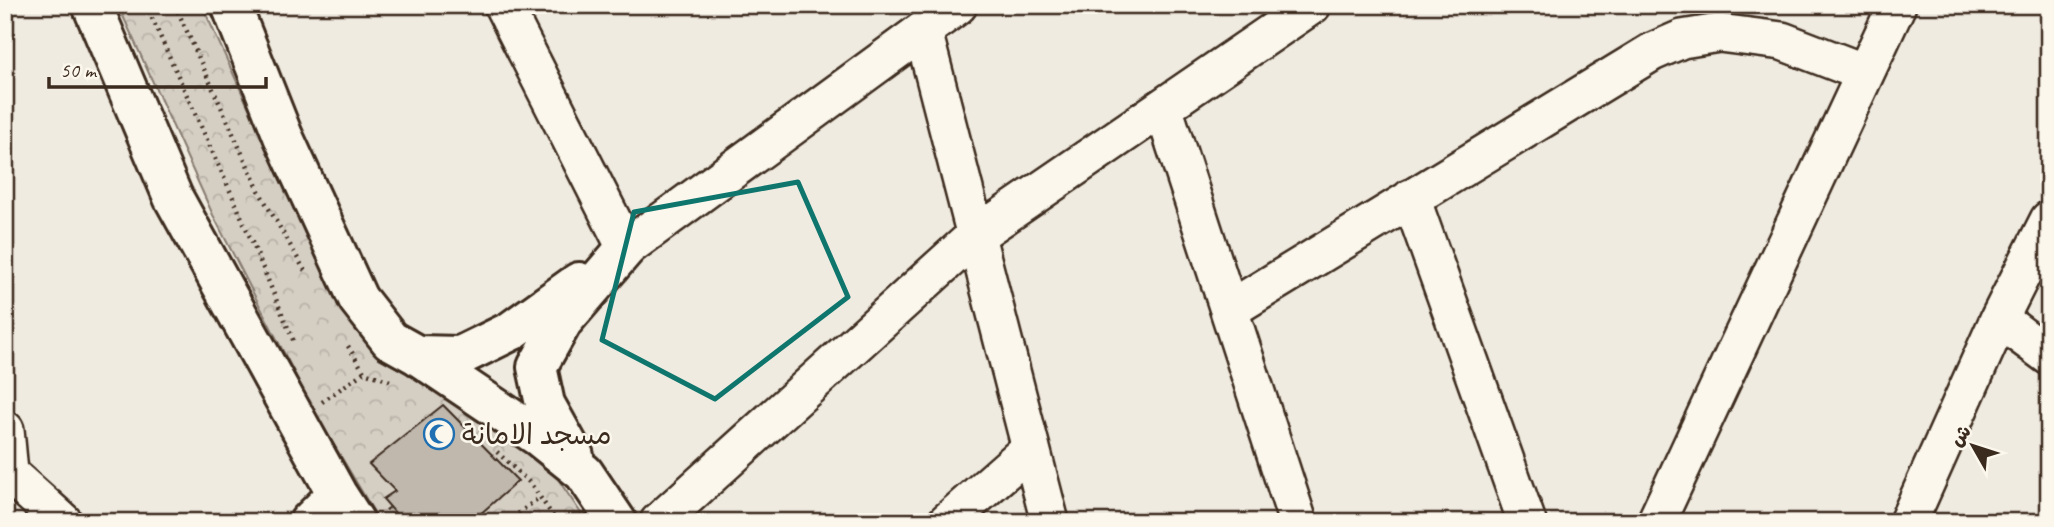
<svg xmlns="http://www.w3.org/2000/svg" width="2054" height="527" viewBox="0 0 2054 527" font-family="Caveat,'Playpen Sans Arabic',sans-serif">
<defs>
<pattern id="park-crowns" width="20" height="18" patternUnits="userSpaceOnUse" patternTransform="scale(1.75)"><rect width="20" height="18" fill="#d5cec3"/><path d="M2 6a3 3 0 1 1 6 0M12 15a3 3 0 1 1 6 0" fill="none" stroke="#b8b1a7"/></pattern>
</defs>
<rect width="100%" height="100%" fill="#f0ebe0"/>
<filter id="ink" filterUnits="userSpaceOnUse"><feTurbulence type="fractalNoise" baseFrequency=".0143" numOctaves="2"/><feDisplacementMap in="SourceGraphic" scale="14" xChannelSelector="R" yChannelSelector="G"/><feConvolveMatrix kernelMatrix="1 2 1 2 8 2 1 2 1" color-interpolation-filters="sRGB"/></filter>
<g filter="url(#ink)">
<!-- park -->
<path fill="url(#park-crowns)" stroke="#887c70" stroke-width="2" d="M118 5H202L282 181 382 355 549 466 587 522H380L315 413 213 215Z"/>
<!-- building -->
<path fill="#c0b8ad" stroke="#3b2a1e" stroke-width="2" d="M443 405 518 481 471 522H403L383 499 395 491 369 464Z"/>
<g fill="none" stroke-linecap="round" stroke-linejoin="round">
<!-- minor casing -->
<g stroke="#3b2a1e" stroke-width="42">
<path id="minor" d="M503 5 626 248 958 5
M923 31 1050 522
M1163 107 1298 522
M1411 198 1527 522
M1229 310 1652 52 1682 39 1719 33 1782 41 1865 73
M1999 319 2049 356
M5 430 9 472
M5 470 63 522
M659 522 976 235 1312 5
M947 522 1031 448
M1656 522 1897 5
M1908 522 1999 319 2049 220"/>
</g>
<!-- major casing -->
<g stroke="#3b2a1e" stroke-width="44">
<path id="major" d="M92 5 173 197 337 494 355 522
M231 5 283 136 358 299 390 340 417 355 539 437 584 473 617 522
M417 355 460 356 511 331 579 282
M574 456 545 404 537 367 563 321 626 248
M309 522 337 494"/>
</g>
<!-- path -->
<path stroke="#3b2a1e" stroke-width="4.5" stroke-dasharray="2 5" stroke-linecap="butt" d="M146 5 236 204 294 342
M175 5 260 193 305 271
M348 346 364 372 390 381
M322 402 364 372
M497 452 531 484 557 522
M387 508 396 522
M507 522 540 497"/>
<!-- minor -->
<use href="#minor" stroke="#fbf7ec" stroke-width="37"/>
<!-- major -->
<use href="#major" stroke="#fbf7ec" stroke-width="38"/>
</g>
</g>
<!-- marked area -->
<path fill="none" stroke="#0f766e" stroke-width="5" stroke-linejoin="round" d="M798 182 848 297 715 399 602 340 634 212Z"/>
<!-- icons -->
<defs>
<g id="mosque-ring" transform="scale(1.575)"><circle r="9.5" fill="#fbf7ec" stroke="#1f6fb2" stroke-width="1.5"/><path d="M3.5-4.9A6 6 0 1 0 3.5 4.9A5 5 0 1 1 3.5-4.9Z" fill="#1f6fb2"/></g>
</defs>
<g fill-rule="evenodd">
<use href="#mosque-ring" x="439" y="434"/>
</g>
<g text-anchor="middle" stroke-width="5" stroke-linejoin="round" paint-order="stroke">
<!-- poi labels -->
<g font-size="28" fill="#3b2a1e" stroke="#fbf7ec" text-anchor="start">
<text x="462" y="444">مسجد الامانة</text>
</g>
</g>
<!-- margin -->
<rect width="2054" height="527" fill="none" stroke="#fbf7ec" stroke-width="28"/>
<rect x="14" y="14" width="2026" height="499" fill="none" stroke="#3b2a1e" stroke-width="2.5" filter="url(#ink)"/>
<!-- north arrow -->
<g transform="translate(1973 446) rotate(309)" stroke="#fbf7ec" stroke-width="5" paint-order="stroke">
<path d="M0-5L12 26L0 18L-12 26Z" fill="#3b2a1e"/>
<text y="-10" font-size="19" font-weight="bold" text-anchor="middle" fill="#3b2a1e">ش</text>
</g>
<!-- scale -->
<path d="M49 77v10h217v-10" fill="none" stroke="#3b2a1e" stroke-width="3.5"/>
<text x="60" y="77" font-size="21" fill="#3b2a1e" stroke="#fbf7ec" stroke-width="5" paint-order="stroke">50 m</text>
</svg>
